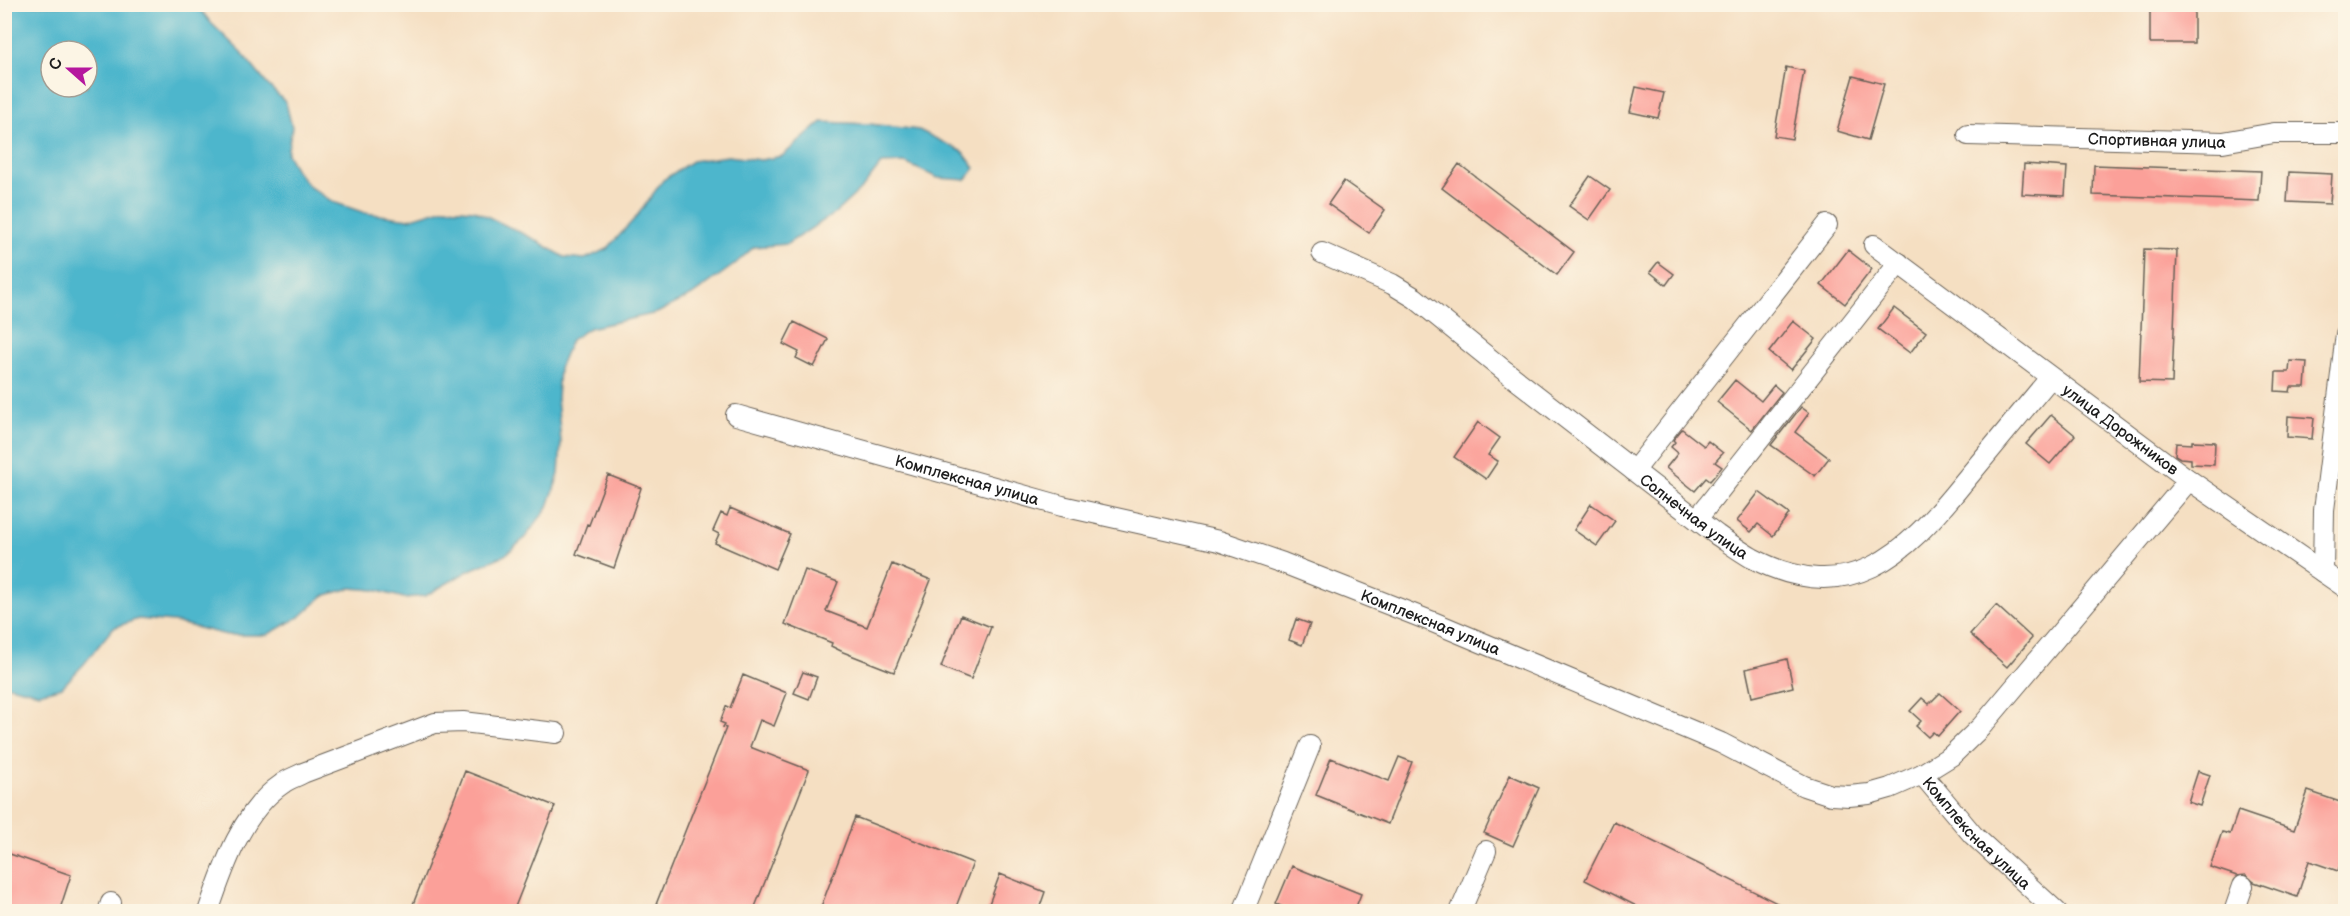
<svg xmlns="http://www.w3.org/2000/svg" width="2350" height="916" viewBox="0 0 2350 916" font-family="'Balsamiq Sans',sans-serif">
<rect width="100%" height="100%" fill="#fcf5e5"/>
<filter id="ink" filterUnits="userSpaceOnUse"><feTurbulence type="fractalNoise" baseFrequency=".0167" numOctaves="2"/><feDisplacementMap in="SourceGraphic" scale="12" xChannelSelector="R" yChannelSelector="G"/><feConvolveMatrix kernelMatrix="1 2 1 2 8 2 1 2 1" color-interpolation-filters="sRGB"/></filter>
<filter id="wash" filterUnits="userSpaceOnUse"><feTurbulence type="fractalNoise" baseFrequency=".008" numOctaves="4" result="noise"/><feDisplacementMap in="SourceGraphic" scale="24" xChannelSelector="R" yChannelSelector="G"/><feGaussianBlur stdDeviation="1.35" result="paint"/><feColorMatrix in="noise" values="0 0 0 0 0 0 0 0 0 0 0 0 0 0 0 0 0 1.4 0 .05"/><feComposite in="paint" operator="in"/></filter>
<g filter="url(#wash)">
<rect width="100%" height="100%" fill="#f5dfc2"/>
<!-- water -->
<path fill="#4eb6cc" stroke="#356974" stroke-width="1.5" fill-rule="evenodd" d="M4 5H197L211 23 241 52 267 84 286 103 292 127 287 154 297 172 311 188 333 202 365 213 409 219 445 208 474 210 536 240 564 257 585 259 607 249 637 216 663 180 692 161 728 156 761 160 782 156 822 122 870 124 919 130 963 152 975 168 966 180 938 178 905 163 881 164 863 187 834 214 787 244 754 247 734 265 692 295 657 313 589 328 571 340 559 368 557 399 561 442 559 474 548 507 524 539 505 555 470 570 425 596 404 598 374 590 351 588 323 596 301 616 267 635H227L174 622 138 619 113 628 84 664 62 687 39 693 5 685ZM51 51H87V87H51Z"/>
<g id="blocks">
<!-- building -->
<path fill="#fba099" d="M2150 4H2194V43H2150Z
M1786 67 1804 71 1792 139 1774 136Z
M1853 76 1884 84 1868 140 1837 131Z
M1636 87 1664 93 1658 118 1630 112Z
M1459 164 1574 252 1557 275 1442 188Z
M2024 164 2067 167 2065 196 2022 194Z
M2094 165 2261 171 2259 201 2093 195Z
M2289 172 2332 174 2330 204 2287 202Z
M1590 176 1610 190 1589 220 1569 206Z
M1344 181 1385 210 1369 233 1328 204Z
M2144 249 2177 250 2172 383 2139 382Z
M1848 250 1872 269 1845 304 1821 285Z
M1658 262 1674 274 1666 285 1650 272Z
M1894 308 1926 332 1910 353 1878 329Z
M1793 321 1816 339 1791 370 1769 352Z
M794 322 828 339 814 367 796 358 799 352 783 344Z
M2290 361 2307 362 2305 387H2291L2290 392 2275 391 2276 372H2289Z
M1735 380 1761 401 1774 385 1782 392 1752 430 1717 402Z
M1801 407 1809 413 1795 432 1829 458 1815 476 1771 445Z
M2051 415 2075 435 2050 464 2026 444Z
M2288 416 2314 418 2312 439 2287 437Z
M1478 422 1500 438 1488 455 1498 461 1486 479 1454 457Z
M1682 429 1704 446 1708 441 1723 453 1715 462 1722 467 1710 481 1706 478 1695 491 1666 468 1678 453 1671 447 1675 442 1673 440Z
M2192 441 2215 442 2214 465 2191 464V459L2180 458 2175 455 2176 443 2192 444Z
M608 475 641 488 614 568 576 554 587 524 589 525Z
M1759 492 1789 514 1773 536 1758 524 1751 532 1737 521Z
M1591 504 1615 521 1597 546 1574 530Z
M730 508 790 534 775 569 715 543 719 534 713 531 721 513 727 516Z
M892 564 931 580 894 672 843 652 831 646 832 643 785 624 805 570 838 582 826 611 867 627Z
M1996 605 2032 638 2007 667 1970 634Z
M961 615 991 627 971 679 941 667Z
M1296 619 1310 624 1302 645 1289 640Z
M1787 659 1793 687 1752 697 1746 669Z
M803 672 817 677 809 699 794 693Z
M743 675 787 693 774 726 760 720 750 747 809 770 753 912H653L726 728 723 727 725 724 720 722 726 706 730 708Z
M1940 693 1960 711 1938 736 1933 732 1928 737 1916 726 1921 721 1910 711 1922 698 1929 704Z
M1399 757 1412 762 1388 824 1316 795 1331 758 1389 781Z
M465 771 555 806 513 912H410Z
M2198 771 2210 775 2200 806 2188 802Z
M1510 775 1539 788 1513 846 1484 833Z
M2308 791 2346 804V848L2338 871 2309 861 2297 897 2254 882 2246 875 2237 876 2210 867 2222 832 2230 834 2238 811 2294 830Z
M855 817 973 863 954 912H819Z
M1614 822 1795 912H1648L1585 880Z
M4 852 71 875 59 912H4Z
M1292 866 1361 894 1354 912H1295L1276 904Z
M1000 874 1045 892 1038 912H986Z"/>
</g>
</g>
<g filter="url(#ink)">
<use href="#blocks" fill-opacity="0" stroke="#686056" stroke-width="1.5"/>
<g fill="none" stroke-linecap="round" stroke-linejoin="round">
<!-- minor casing -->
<g stroke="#686056" stroke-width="22">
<g id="minor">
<path id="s1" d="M1968 135 2223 142 2274 133H2346"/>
<path id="s2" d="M1874 245 2189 480 2346 588"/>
<path id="s3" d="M1322 253 1392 284 1415 298 1505 371 1717 535C1729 543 1740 551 1752 558 1849 609 1905 555 1963 483 1992 448 2021 413 2050 378"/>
<path id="s4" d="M736 415 1062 506 1219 541 1283 563 1433 622 1721 743 1804 786 1831 795 1849 796 1869 794 1890 788 1922 774 1973 835 2057 912"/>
<path d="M1634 471 1827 225"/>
<path d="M1697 519 1899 263"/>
<path d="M2323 572 2324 510 2346 334"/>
<path d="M1922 774 1951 756 1981 727 2189 480"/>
<path d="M108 912 111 903"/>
<path d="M208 912C223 868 242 811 282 784 288 779 296 777 303 773L435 723 463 722 556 733"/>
<path d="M1243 912 1310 746"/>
<path d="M1460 912 1486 851"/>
<path d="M2234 912 2243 886"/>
</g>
</g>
<!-- minor -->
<use href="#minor" stroke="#fff" stroke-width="20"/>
</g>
</g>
<g text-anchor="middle" stroke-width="4.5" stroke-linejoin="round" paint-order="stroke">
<!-- street labels -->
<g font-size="16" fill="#1c1c1c" stroke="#fcf5e5">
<text dy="6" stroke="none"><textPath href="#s1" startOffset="189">Спортивная улица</textPath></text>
<text dy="6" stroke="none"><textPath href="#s2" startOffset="308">улица Дорожников</textPath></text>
<text dy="6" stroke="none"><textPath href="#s4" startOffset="240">Комплексная улица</textPath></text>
<text dy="6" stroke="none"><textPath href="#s3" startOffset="458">Солнечная улица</textPath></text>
<text dy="6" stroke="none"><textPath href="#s4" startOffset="726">Комплексная улица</textPath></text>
<text dy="6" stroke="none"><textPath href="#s4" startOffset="1338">Комплексная улица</textPath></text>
</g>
</g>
<!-- margin -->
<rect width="2350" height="916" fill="none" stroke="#fcf5e5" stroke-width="24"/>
<!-- north arrow -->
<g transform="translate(69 69) rotate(291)"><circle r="28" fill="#fcf5e5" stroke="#a29e95" stroke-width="1.5"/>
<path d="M0-4.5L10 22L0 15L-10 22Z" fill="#b5179e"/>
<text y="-9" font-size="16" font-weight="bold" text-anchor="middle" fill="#1c1c1c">С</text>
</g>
</svg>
